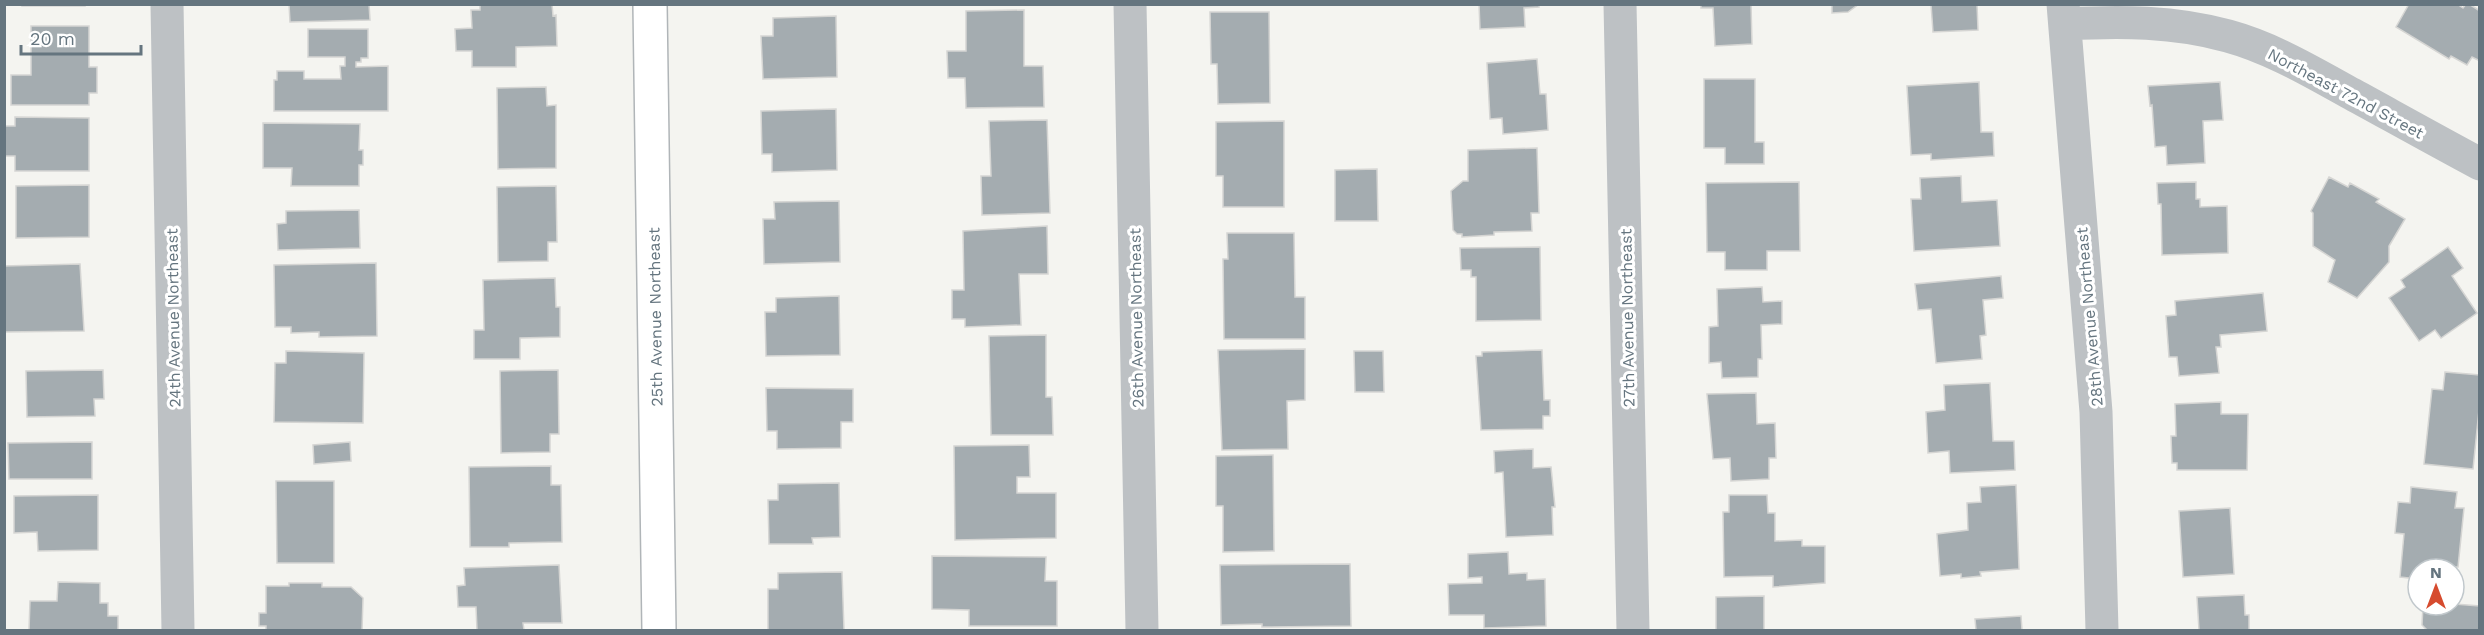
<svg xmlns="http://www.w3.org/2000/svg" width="2484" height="635" viewBox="0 0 2484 635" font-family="'Work Sans',sans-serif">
<rect width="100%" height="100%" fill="#f4f4f0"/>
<!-- building -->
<path fill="#a4acb0" stroke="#d5d5d3" stroke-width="1.5" d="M22 4H85V6H22Z
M289 4H369L370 20 290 22Z
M480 4H552L553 16 556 15 557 46 516 47V67H472V51H456L455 29 472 28 471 10H480Z
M1479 4H1539V7L1524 8 1525 27 1480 29Z
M1701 4H1751L1752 44 1715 46 1713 8H1701Z
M1832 4H1859L1848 12 1832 13Z
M1931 4H1977L1978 30 1933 32Z
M2409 4H2457L2463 8 2466 4H2469L2480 11V61L2472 57 2467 65 2451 56 2449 59 2396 27Z
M1024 10V66H1043L1044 107 966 108 965 78H948L947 51H966V11Z
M1210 12H1269L1270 103 1218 104 1217 64H1211Z
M836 16 837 77 763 79 761 36H773V18Z
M31 26H89V67H97V93H89V105H11V75H31Z
M308 29H368V58H361V62H356V67L388 66V111H274V80H277V71H304V79H341L340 66H345V57H308Z
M1537 59 1540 94H1546L1548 130 1503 134 1502 118 1490 119 1487 63Z
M1704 79H1755V142H1764V164H1725V148H1704Z
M1979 82 1981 132H1993L1994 156 1931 160V154L1911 155 1907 86Z
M2220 82 2223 120 2203 121 2205 163 2167 165 2166 146 2155 147 2152 105 2150 106 2148 86Z
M546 87 547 106 556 105V168L498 169 497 88Z
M836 109 837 170 772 172V154H762L761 111Z
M15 117 89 118V171H15V156H4V126H15Z
M1047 120 1050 213 982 215 981 176H991L989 121Z
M1284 121V207H1223V176H1216V122Z
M263 123 360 124 359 150H363V165H359V186H291L292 168H263Z
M1537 148 1539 213H1531L1532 231 1494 232V235L1462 237V234H1457L1453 230 1451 191 1463 181H1468V150Z
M1377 169 1378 221H1335V170Z
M1961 176 1962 202 1997 200 2000 246 1914 251 1911 199H1921L1920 178Z
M2329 177 2348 187 2350 183 2379 199 2376 202 2405 219 2389 246V262L2357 298 2328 282 2335 260 2313 246V213L2311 211Z
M1799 182 1800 251H1767V270H1725V252H1707L1706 183Z
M2196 182V199H2200V207L2227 206 2228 253 2162 255 2161 204H2158L2157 183Z
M89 185V237L16 238V186Z
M556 186 557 242H548V261L498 262 497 187Z
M839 201 840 262 764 264 763 219H775L774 202Z
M359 210 360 248 278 250 277 224 286 223V211Z
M1047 226 1048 274H1019L1021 325 965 327V319H952V290H964L963 231Z
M1227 233H1294L1295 297H1305V339H1224L1223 259H1228Z
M1540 247 1541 320 1476 321V277H1471V270H1461L1460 248Z
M2448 247 2463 268 2452 276 2477 313 2441 338 2435 330 2419 341 2389 298 2405 287 2401 280Z
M376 263 377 336 319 337V332L291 333V327H275L274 265Z
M80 264 84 331 4 332V266Z
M2001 276 2003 298 1983 300 1986 335 1980 336 1982 359 1936 363 1931 309 1918 310 1915 284Z
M555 278 556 307H560V337L520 338V359H474V330H484L483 280Z
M1762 287 1763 302 1782 301V324L1761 325 1762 359H1758V377L1722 378 1721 362 1709 363V327L1718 326 1717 289Z
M2263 293 2267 331 2220 335 2221 347H2216L2219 373 2179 376 2177 357H2169L2166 316 2176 315 2175 301Z
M839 296 840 355 766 356 765 312H776V298Z
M1046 335V397H1052L1053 435H991L989 336Z
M1305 349V400L1287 401 1288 449 1222 450 1218 350Z
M1542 350 1544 400H1550V416H1543V429L1481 430 1476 356H1482V352Z
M286 351 364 353 363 423 274 422 275 363H286Z
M1354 351H1383L1384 392H1355Z
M103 370 104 399H94L95 416 27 417 26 371Z
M558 370 559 434H550V452L501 453 500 371Z
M2445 372 2480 375V400L2473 469 2424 464 2432 389 2443 390Z
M1990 383 1993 441H2014L2015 470 1950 473 1949 451 1928 453 1926 412 1945 410 1944 385Z
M766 388 853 389V422H841V448L777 449V431H767Z
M1756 393 1757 424 1775 423 1776 458H1769V479L1731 481 1730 458 1713 459 1707 394Z
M2221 402V414H2248L2247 470H2177V463H2172L2171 436H2176L2175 404Z
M92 442V479H9L8 443Z
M350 442 351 461 314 464 313 445Z
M1029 445 1030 477H1017V493H1056V538L955 540 954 446Z
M1533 449V468L1551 467 1555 507H1552L1553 535 1506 537 1503 472 1495 473 1494 451Z
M1273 455 1274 551 1223 552V506H1216V456Z
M551 466V485H561L562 542 509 543V547H470L469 467Z
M276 481H334V563H277Z
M839 483 840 537 812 538 813 544H769L768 500H778V484Z
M2016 485 2019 569 1980 572 1981 576 1961 578V574L1940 576 1937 534 1968 530 1967 503 1981 502 1980 487Z
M2411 487 2457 492 2455 508H2464L2458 567H2454V569H2418V579L2400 577 2404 534 2395 533 2398 502 2410 503Z
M98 495V550L38 551 37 532 14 533V496Z
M1729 495H1767L1768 513H1775V541L1802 540V546H1825V583L1773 587V576L1724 577 1723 512H1729Z
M2230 508 2234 574 2183 577 2179 511Z
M1508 552 1509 574 1527 573V580L1545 579 1546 626 1484 628V615H1449L1448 584 1482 583V577L1468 578V554Z
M932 556 1046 557 1045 581H1057V626H969V610L932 609Z
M1350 564 1351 626 1262 627V624L1221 625 1220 565Z
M559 565 562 623H523L524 630H477L476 607H458L457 586 465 585 464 568Z
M842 572 844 630H768V589H778V573Z
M58 582 100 583V603H108V616H118V630H29L30 601H57Z
M289 583H322V587H351L363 598 362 630H266V626H259V613H266V586H289Z
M2244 595 2245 615H2249V630H2199L2197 597Z
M1764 596V630H1716V597Z
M2454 604 2480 606V630H2427L2422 625 2423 605Z
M2021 616 2022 630H1976L1975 619Z"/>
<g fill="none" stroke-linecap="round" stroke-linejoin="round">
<!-- secondary casing -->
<g stroke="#b0b5b8" stroke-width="36">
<path id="secondary" d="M650 4 659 630"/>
</g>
<!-- minor -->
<path stroke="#bdc1c4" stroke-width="33" d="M167 4 178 630
M1130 4 1142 630
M1620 4 1633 630
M2063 4 2096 412 2102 630
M2065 24C2120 21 2174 21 2228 36 2272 48 2312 72 2352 94 2394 117 2437 141 2480 164"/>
<!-- secondary -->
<use href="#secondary" stroke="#fff" stroke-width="33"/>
</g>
<g text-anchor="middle" stroke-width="6" stroke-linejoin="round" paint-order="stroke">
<!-- street labels -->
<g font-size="16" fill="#65757f" stroke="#fff">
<text transform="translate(2346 93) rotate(28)" y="6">Northeast 72nd Street</text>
<text transform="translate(655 317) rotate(-91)" y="6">25th Avenue Northeast</text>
<text transform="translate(2089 317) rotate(-95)" y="6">28th Avenue Northeast</text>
<text transform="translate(173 318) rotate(-91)" y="6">24th Avenue Northeast</text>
<text transform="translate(1136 318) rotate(-91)" y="6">26th Avenue Northeast</text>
<text transform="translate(1627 318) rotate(-91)" y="6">27th Avenue Northeast</text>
</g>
</g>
<!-- border -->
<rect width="2484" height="635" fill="none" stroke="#65757f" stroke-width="12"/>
<!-- north arrow -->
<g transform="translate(2436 587)"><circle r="28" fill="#ffffff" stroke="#c1c8cc" stroke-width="1.5"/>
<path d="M0-4.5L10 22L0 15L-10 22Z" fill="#d64b2e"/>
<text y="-9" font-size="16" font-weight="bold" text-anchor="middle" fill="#65757f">N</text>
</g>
<!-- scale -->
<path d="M21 45v9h120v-9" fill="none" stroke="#65757f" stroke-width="3"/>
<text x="30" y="45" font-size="18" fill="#65757f" stroke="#ffffff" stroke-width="4.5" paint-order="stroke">20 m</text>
</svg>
